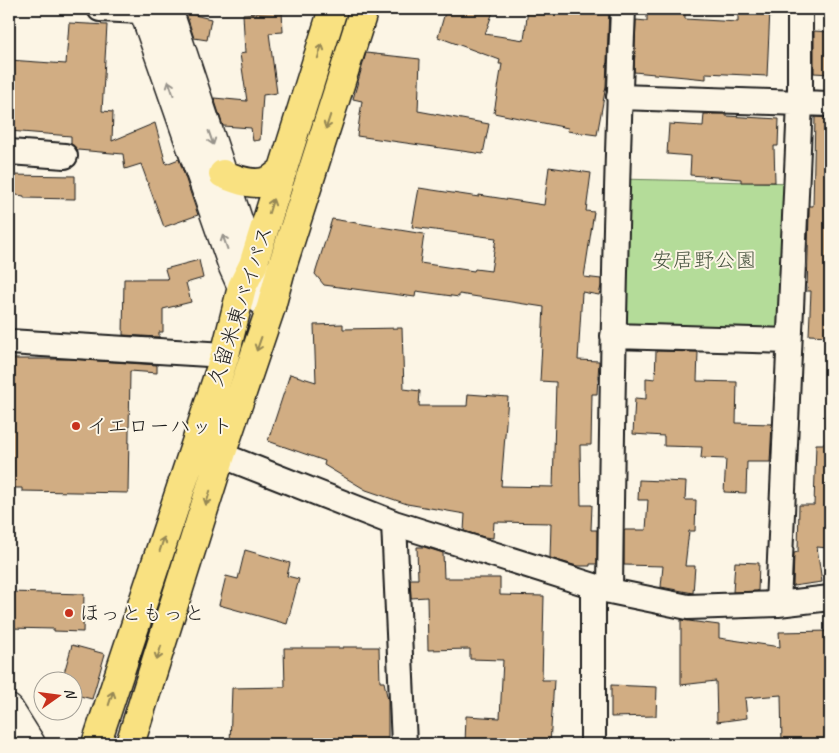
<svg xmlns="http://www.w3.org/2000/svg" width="839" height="753" viewBox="0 0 839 753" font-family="Caveat,'Klee One',sans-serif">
<rect width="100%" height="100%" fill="#fcf5e5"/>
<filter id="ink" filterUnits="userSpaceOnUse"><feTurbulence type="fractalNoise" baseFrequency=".02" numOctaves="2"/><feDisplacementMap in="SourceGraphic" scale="10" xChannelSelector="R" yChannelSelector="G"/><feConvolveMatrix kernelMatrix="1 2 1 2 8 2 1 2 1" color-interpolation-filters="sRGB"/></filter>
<g filter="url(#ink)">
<!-- green -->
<path fill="#b4dc99" stroke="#687c5a" d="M618 179 796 183 789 341 613 336Z"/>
<!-- building -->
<path fill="#d1ad83" stroke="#1c1c1c" d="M446 9H494L485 34 524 40 528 9H609L606 86 597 135 567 131 568 128 494 113 502 64H499L500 60 438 37Z
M647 9H685V19L738 22V9H770L767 76 706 73V79L634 72 636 20 647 21Z
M282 11 283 32 269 33 277 93 263 95 260 140 253 141 251 128 223 126 214 98 247 101 240 54 245 53 243 14Z
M186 13 211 19 207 40 194 38Z
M69 23 107 25 102 111 113 112 112 141 155 123 166 164 179 159 198 215 164 227 141 164 125 169 123 154 78 150 71 144V136L9 131V60L66 64Z
M814 31 830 32V74L814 73Z
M366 53 420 59 418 111 489 124 483 154 357 136 362 101 353 99Z
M704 114H726V116L779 119 778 146H774L775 182H741V179L690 175 691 156 667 154 669 124 703 126Z
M815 117 830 118V336L809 335 811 291H807L809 214V206H813Z
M549 167 591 173 586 211 594 212 584 277 601 279V286L599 295 582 292 578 360 599 361 597 394H592L591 445H580L581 505H592L591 530H597V564H590V566H577L550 558 551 523 494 522 493 538 484 537 464 531 465 514 407 504 366 490 324 465 325 461 268 441 290 374 316 382 314 325 343 324V329L402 328 404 389 420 391 419 406H467L468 394 508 397 501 486 553 487 556 382 540 381 544 307 459 294V297L416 291 415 297 324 285 315 274 332 219 424 234 420 263 474 271 475 269 491 271 496 238 412 227 419 188 479 197V195L544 205Z
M9 175 75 176V199L24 198V196L9 194Z
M199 260 203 278 186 283 191 302 163 309V332H159V337L123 335 124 279H168L165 269Z
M656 351 698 352 697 381 737 382 736 423 772 424 770 462H747L746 493 724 492 726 459 701 458 702 447 664 446V436L633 434 635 398 646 399V378L655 379Z
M9 359H70L157 365V373L130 371 128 493 22 491V488H9Z
M816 444H830V502L828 548 817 547 822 582 793 586 794 553 798 552 799 505H814Z
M639 480 686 482 685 500H696L695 531H689L685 566H695L693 593 661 587 663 566 624 565V530H646L648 500H638Z
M417 547H424L443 553 444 578H500V595L544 596 542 680H554L550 744H465L466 716 500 718 503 660 470 659V649L428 650 427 597 411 598 410 579H418Z
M245 550 290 563 287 576 299 579 287 624 219 605 226 576 238 579Z
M735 562 759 563 758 591 733 592Z
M9 592 84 594 83 632 54 631V629L9 628Z
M681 620 719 625V638L780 647 779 632 830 631V744H782L781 695 745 698 747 718 717 722 716 681 681 685Z
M72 645 105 654 92 699 72 694V680H62Z
M343 647H379L380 682H384L388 700V744H230L232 688 285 687 284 648H343Z
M611 685 657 687 656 716 611 717Z"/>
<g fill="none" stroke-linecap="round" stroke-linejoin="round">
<!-- minor casing -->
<g stroke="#1c1c1c" stroke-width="28">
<path id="minor" d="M100 9 161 12
M619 97 830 104
M9 152 65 156
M613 336 789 341
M9 342 225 355
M203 450 221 455 394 523 610 591 688 607 778 604 830 598
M394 523 404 744
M610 591C612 397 615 203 623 9
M778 604 800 103V9
M593 744V586"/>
</g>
<!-- tertiary casing -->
<g stroke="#1c1c1c" stroke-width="31">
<path id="tertiary" d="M143 9 233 267 242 287 271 307
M168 9 253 265 274 293
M9 709 31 744"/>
</g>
<!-- trunk casing -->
<g stroke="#1c1c1c" stroke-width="31">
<path id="trunk" d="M223 174C237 180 255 187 270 180 275 177 279 173 283 170
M96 744 225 355 242 287 253 265 333 9
M130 744 221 455 271 307 280 273 364 9"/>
</g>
<!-- minor -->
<use href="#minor" stroke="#fcf5e5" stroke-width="24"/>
<!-- tertiary -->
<use href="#tertiary" stroke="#fcf5e5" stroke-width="28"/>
<!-- trunk -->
<use href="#trunk" stroke="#f9e181" stroke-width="28"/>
</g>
<!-- one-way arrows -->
<defs><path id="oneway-shaft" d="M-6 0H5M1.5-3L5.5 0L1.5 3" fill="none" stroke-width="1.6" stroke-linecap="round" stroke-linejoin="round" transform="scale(1.25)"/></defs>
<g stroke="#968854">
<use href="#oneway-shaft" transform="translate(320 51) rotate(-73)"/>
<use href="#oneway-shaft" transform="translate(328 122) rotate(108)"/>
<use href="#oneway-shaft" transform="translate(271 206) rotate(-73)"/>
<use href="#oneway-shaft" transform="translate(259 344) rotate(109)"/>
<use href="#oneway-shaft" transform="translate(208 498) rotate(107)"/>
<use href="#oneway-shaft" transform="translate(162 544) rotate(-72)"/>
<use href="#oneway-shaft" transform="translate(159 653) rotate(107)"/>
<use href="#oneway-shaft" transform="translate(111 698) rotate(-72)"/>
</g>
<g stroke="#97938b">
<use href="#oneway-shaft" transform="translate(171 88) rotate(-109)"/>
<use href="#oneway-shaft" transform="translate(211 138) rotate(71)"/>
<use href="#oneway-shaft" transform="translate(225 242) rotate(-109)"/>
</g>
</g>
<!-- markers -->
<g fill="#c8321e" stroke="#fcf5e5" stroke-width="2">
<circle cx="76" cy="426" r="5"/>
<circle cx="69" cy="613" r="5"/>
</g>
<g text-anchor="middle" stroke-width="4" stroke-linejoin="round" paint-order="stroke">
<!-- park labels -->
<g font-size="21" fill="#4a5642" stroke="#fcf5e5">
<text x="704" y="267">安居野公園</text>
</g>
<!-- street labels -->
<g font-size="21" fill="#1c1c1c" stroke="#fcf5e5">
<text transform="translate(240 306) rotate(-72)" y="7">久留米東バイパス</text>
</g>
<!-- poi labels -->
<g font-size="21" fill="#1c1c1c" stroke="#fcf5e5" text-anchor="start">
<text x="86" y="433">イエローハット</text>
<text x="79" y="620">ほっともっと</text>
</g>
</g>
<!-- margin -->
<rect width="839" height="753" fill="none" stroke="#fcf5e5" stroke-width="30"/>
<rect x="15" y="15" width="809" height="723" fill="none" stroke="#1c1c1c" stroke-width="2" filter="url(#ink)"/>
<!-- north arrow -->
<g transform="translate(58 696) rotate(76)"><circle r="24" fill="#fcf5e5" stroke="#a29e95"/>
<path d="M0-4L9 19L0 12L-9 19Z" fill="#c8321e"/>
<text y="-8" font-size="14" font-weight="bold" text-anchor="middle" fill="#1c1c1c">N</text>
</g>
</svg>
